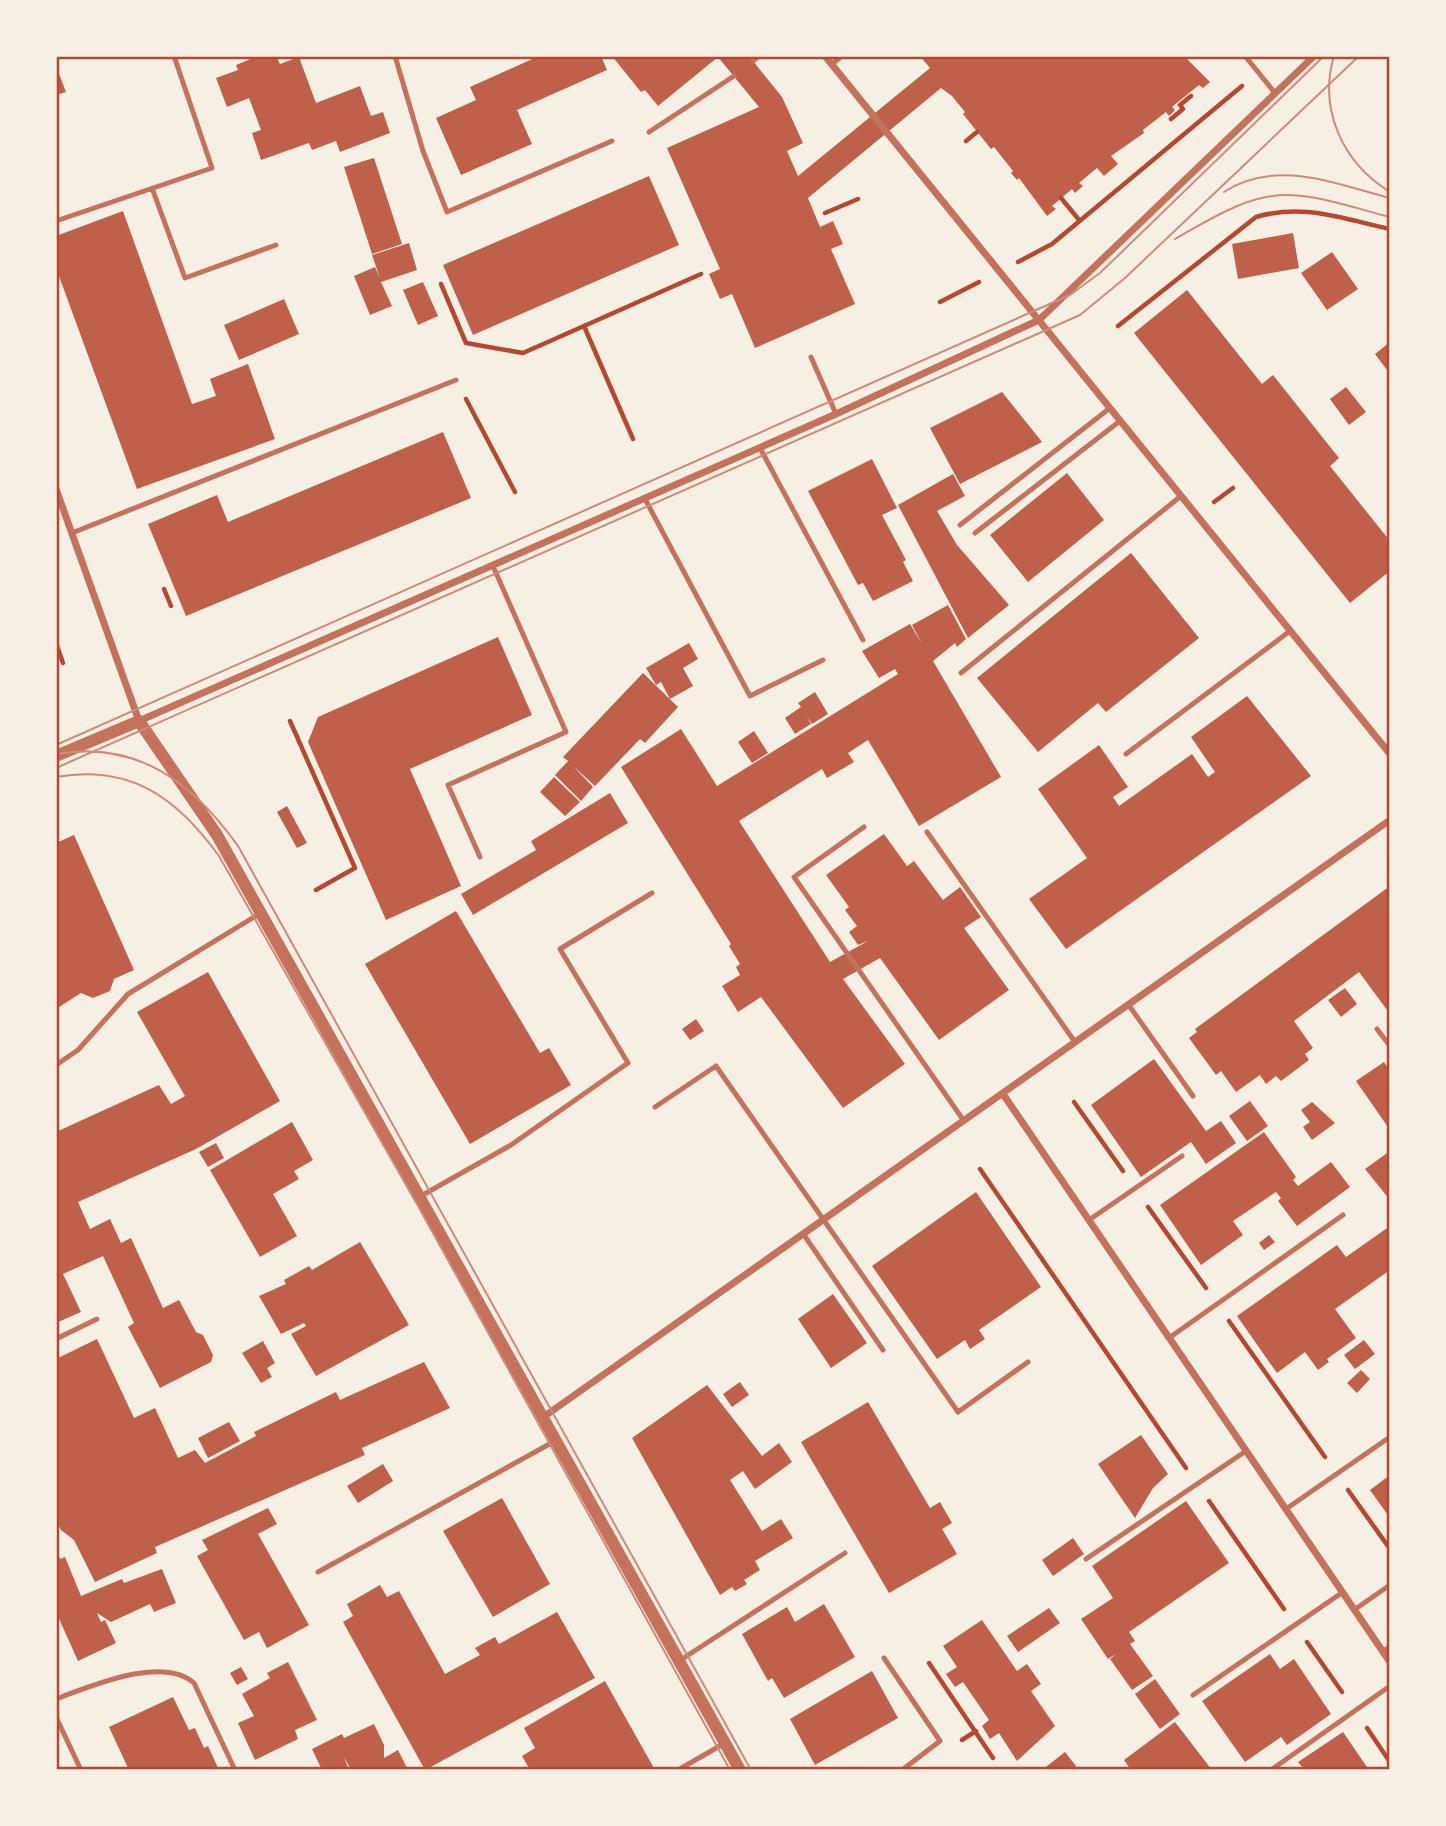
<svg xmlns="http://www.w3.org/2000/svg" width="1446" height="1826" viewBox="0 0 1446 1826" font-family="'Roboto Condensed',sans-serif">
<rect width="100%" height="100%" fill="#f6efe4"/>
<!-- building -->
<path fill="#bf614a" d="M258 56H276L280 64 299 57 316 103 360 86 371 116 383 112 390 133 340 152 336 141 312 150 309 143 261 160 252 133 261 130 249 98 227 107 216 78 238 70 236 65Z
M539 56H601L607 70 517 110 532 144 461 175 436 118 476 100 470 87Z
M612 56H749L782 97 803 143 787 151 798 176 930 68 920 56H1184L1210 82 1203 88 1199 85 1172 107 1175 110 1169 116 1166 112 1143 130 1144 133 1111 156 1118 164 1104 176 1097 168 1079 183 1083 186 1075 193 1072 189 1052 206 1056 209 1047 216 1019 178 1017 180 1011 173 1013 171 994 147 991 149 963 114 965 112 952 96 941 88 808 198 820 227 833 221 843 244 831 249 855 304 755 348 732 294 720 299 709 274 720 269 667 148 759 107 718 57 658 106 645 90 641 92Z
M56 66 66 92 56 95Z
M374 158 402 244 372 254 344 167Z
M649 176 679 245 473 335 443 265Z
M123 211 192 404 216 396 210 379 248 364 275 439 137 489 56 268V236Z
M1293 233 1299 268 1238 279 1232 244Z
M409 243 417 270 381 282 392 306 370 315 354 276 375 267 380 278 372 255Z
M1332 252 1358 289 1327 310 1301 273Z
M423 282 438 316 418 325 403 290Z
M1187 290 1262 384 1273 375 1339 458 1330 466 1390 541V571L1350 603 1134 333Z
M284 299 299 334 239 360 224 325Z
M1390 342V374L1375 354Z
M1346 387 1366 412 1349 425 1330 399Z
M1002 392 1042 442 960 484 930 428Z
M443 432 471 498 186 616 148 524 217 495 228 522Z
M872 459 897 508 882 515 906 560 903 562 913 581 873 601 863 583 858 585 808 491Z
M1067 473 1104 520 1028 582 990 535Z
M953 474 965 496 937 511 957 545 1009 605 968 638 898 505Z
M1131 553 1199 638 1106 712 1098 703 1038 752 977 678Z
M948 605 966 639 957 647 955 643 933 661 1001 777 919 826 868 740 848 753 854 762 827 778 822 769 739 821 830 962 868 941 858 945 849 932 857 926 845 910 849 907 826 875 884 834 907 866 914 861 943 900 960 887 981 917 964 928 1009 990 939 1040 880 958 843 979 905 1064 843 1108 761 997 738 1012 722 986 740 975 736 967 740 964 729 946 731 944 621 767 681 729 717 786 898 674 895 669 879 678 862 651 910 624 922 644 912 625Z
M498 637 532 715 410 769 461 886 386 920 308 742 318 717Z
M689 643 698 659 683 668 693 686 670 699 661 682 656 685 646 668Z
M643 673 678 707 645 743 640 739 595 786 573 766 593 787 581 801 555 775 568 761 563 757Z
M815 692 828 714 812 724 807 717 811 724 795 734 785 718 801 707 798 703Z
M1247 696 1311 776 1066 949 1029 899 1087 858 1038 789 1099 745 1128 787 1113 797 1119 806 1192 754 1208 777 1215 772 1191 737Z
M754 731 768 753 752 763 738 742Z
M554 777 580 802 565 816 540 792Z
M610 793 628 823 473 915 461 894 536 850 531 841Z
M287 806 307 843 297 848 277 812Z
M74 835 134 970 114 979 110 991 93 998 81 993 56 1009V843Z
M1390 886V1008L1387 1010 1359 972 1294 1021 1313 1048 1305 1054 1309 1060 1281 1081 1276 1076 1266 1084 1260 1075 1236 1092 1221 1071 1216 1075 1189 1038 1197 1032 1195 1029Z
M456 911 540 1053 549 1048 571 1085 470 1144 365 964Z
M208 972 280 1101 196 1149 78 1202 90 1229 110 1219 121 1243 131 1238 163 1308 179 1300 196 1332 203 1335 213 1355 211 1362 160 1388 128 1327 134 1323 103 1256 63 1274 81 1312 56 1323V1132L159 1085 171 1104 185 1096 137 1012Z
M1345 988 1357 1004 1341 1017 1328 1000Z
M696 1019 704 1031 690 1040 682 1029Z
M1154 1059 1206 1131 1221 1121 1236 1143 1206 1164 1191 1142 1141 1177 1091 1105Z
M1384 1062 1390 1071V1130L1356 1081Z
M1250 1101 1268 1126 1247 1141 1229 1116Z
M1312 1102 1335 1123 1312 1140 1303 1127 1310 1122 1301 1110Z
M292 1122 313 1160 294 1171 299 1179 273 1194 297 1236 260 1257 210 1170Z
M1264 1132 1296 1177 1293 1180 1298 1186 1331 1162 1350 1187 1297 1226 1278 1201 1281 1198 1276 1192 1233 1221 1243 1235 1201 1265 1160 1205Z
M216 1143 224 1158 208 1167 199 1152Z
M1390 1151V1200L1365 1169Z
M976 1192 1041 1287 979 1330 985 1339 970 1349 965 1340 937 1359 872 1266Z
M1390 1226V1270L1335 1309 1356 1338 1327 1359 1329 1362 1318 1370 1305 1352 1277 1373 1237 1316 1337 1245 1346 1257Z
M1269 1235 1275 1242 1264 1250 1259 1243Z
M360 1242 409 1325 316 1376 291 1334 306 1326 304 1323 281 1334 259 1296 286 1284 284 1280 309 1266 312 1270Z
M833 1294 867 1343 831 1368 798 1319Z
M97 1339 134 1418 155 1408 178 1458 195 1450 205 1463 256 1436 254 1432 336 1392 340 1400 424 1362 450 1408 362 1448 365 1455 155 1547 157 1553 95 1582 74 1540 61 1530 56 1520V1359Z
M1364 1340 1375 1354 1355 1369 1344 1355Z
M263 1341 275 1363 267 1368 272 1377 261 1383 242 1353Z
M1361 1370 1370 1379 1357 1393 1347 1383Z
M740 1382 749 1395 732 1407 723 1394Z
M707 1385 762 1456 779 1443 792 1462 755 1489 743 1471 730 1480 762 1531 781 1519 793 1538 755 1561 760 1570 744 1580 747 1584 735 1591 732 1587 720 1595 632 1438Z
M868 1402 930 1508 940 1502 952 1523 942 1529 957 1554 889 1593 801 1442Z
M229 1422 240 1441 208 1458 198 1438Z
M1141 1435 1168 1474 1153 1488 1135 1518 1098 1464Z
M383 1464 393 1481 358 1503 347 1486Z
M1390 1475V1518L1370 1490Z
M502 1498 550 1584 493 1617 443 1531Z
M1186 1501 1229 1563 1129 1632 1135 1641 1130 1644 1153 1676 1132 1690 1110 1659 1116 1654 1108 1659 1081 1619 1113 1598 1092 1566Z
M268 1508 277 1524 258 1534 309 1625 267 1648 259 1632 244 1640 197 1556 208 1550 202 1540Z
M1073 1538 1084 1554 1053 1576 1042 1560Z
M56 1551 60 1559 65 1557 81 1596 122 1579 124 1583 162 1569 176 1603 154 1612 150 1604 111 1622 97 1613 101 1622 105 1620 116 1643 78 1661 56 1612Z
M380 1585 387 1597 399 1591 445 1674 480 1655 475 1648 495 1637 499 1644 557 1612 595 1678 425 1770 343 1622 353 1616 347 1604Z
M824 1604 855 1657 784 1698 772 1678 768 1681 742 1634 787 1607 795 1622Z
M1049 1608 1060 1623 1018 1652 1007 1636Z
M982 1620 1017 1671 1027 1664 1041 1684 1031 1691 1055 1726 1017 1761 999 1733 990 1739 982 1726 989 1720 963 1682 955 1687 946 1674 957 1667 943 1646Z
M1270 1654 1280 1669 1294 1659 1331 1714 1287 1745 1281 1737 1245 1762 1202 1701Z
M288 1662 317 1720 295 1730 298 1739 255 1760 238 1723 254 1716 242 1694 270 1678 267 1673Z
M241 1667 248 1679 237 1685 230 1673Z
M872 1671 898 1718 815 1765 790 1719Z
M1155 1679 1180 1714 1160 1729 1135 1694Z
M605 1681 655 1770H530L522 1756 535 1748 524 1728Z
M173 1697 189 1730 195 1728 204 1748 208 1746 219 1770H129L109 1727Z
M1175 1722 1212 1770H1131L1124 1760Z
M374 1724 384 1745V1758L398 1750 408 1770H351L344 1757 349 1770H322L312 1749 342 1734 344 1738Z
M1343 1732 1369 1770H1298L1302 1767 1298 1762Z
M1065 1752 1079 1770H1042Z"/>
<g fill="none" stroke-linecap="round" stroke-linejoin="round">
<!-- path -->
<path stroke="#b5482f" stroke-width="4.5" d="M1171 119 1183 109 1180 105 1191 96
M966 141 977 132
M1061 198 1080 221
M825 213 858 199
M1018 262 1052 244 1242 86
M441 284 466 343 523 353 584 326 633 439
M940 302 979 282
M584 326 701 274
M1118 326 1256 217C1304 203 1343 219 1390 229
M466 399 515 492
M1214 502 1233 488
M164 589 171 606
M56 643 63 663
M290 721 355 868 316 890
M1074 1102 1123 1171
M980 1169 1186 1468
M1148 1207 1206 1288
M1229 1321 1325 1457
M1348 1490 1390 1549
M1209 1501 1284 1609
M1307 1642 1342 1692
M929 1663 993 1758
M1367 1728 1390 1762
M962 1740 976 1731"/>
<!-- service -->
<path stroke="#c5725c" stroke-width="5" d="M395 56 423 151 447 212 612 141
M1245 56 1275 93
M753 61 759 56
M832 64 842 56
M649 132 734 76
M152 188 185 278 276 245
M56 221 212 168 174 56
M811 357 836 414
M760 448 863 640
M645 499 750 696 823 660
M960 525 1110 408
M72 533 456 380
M975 533 1120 421
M961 673 1181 496
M1126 754 1290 631
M864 827 794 877 964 1121
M927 832 1075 1042
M480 857 448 785 566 732 493 566
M1128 1004 1193 1096
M1377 1029 1390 1046
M56 1065 78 1050 128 994 259 914
M655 1107 716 1066 958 1412 1028 1362
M421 1196 511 1145 628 1063 560 949 652 893
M1089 1220 1182 1156
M804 1235 883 1350
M1169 1338 1343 1215
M56 1339 97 1319
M1286 1509 1390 1437
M1086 1559 1246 1451
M318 1572 555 1441
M1354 1610 1390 1585
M1383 1651 1390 1647
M884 1658 940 1741 902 1770
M679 1661 845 1553
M1193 1695 1343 1592
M56 1699C91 1686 163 1655 194 1683L235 1770
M56 1717 81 1770
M678 1770 725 1743
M1271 1770 1390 1686"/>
<!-- minor -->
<path stroke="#c5725c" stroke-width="7" d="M825 56 1390 754
M56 489 139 721 836 414 1039 320 1314 56
M1003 1094 1390 1662
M542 1418 1390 820"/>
<!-- tertiary -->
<path stroke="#c5725c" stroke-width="12" d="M56 756 139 721 217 835 740 1770"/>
<!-- tram -->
<path stroke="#cf8b77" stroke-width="2" d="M1334 56C1318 110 1343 163 1390 192
M1224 192C1276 158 1335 184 1390 198
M1175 239C1209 220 1248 194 1289 195 1322 196 1358 209 1390 217
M56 745 1070 295 1100 273 1324 56
M56 754C138 740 193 783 238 846L751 1770
M56 768 1080 315 1125 278 1359 56
M56 777C131 764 177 798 219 856L418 1206 730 1770"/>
</g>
<!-- border -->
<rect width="1446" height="1826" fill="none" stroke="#f6efe4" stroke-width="116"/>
<rect x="58" y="58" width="1330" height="1710" fill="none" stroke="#b5482f" stroke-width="2.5"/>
</svg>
